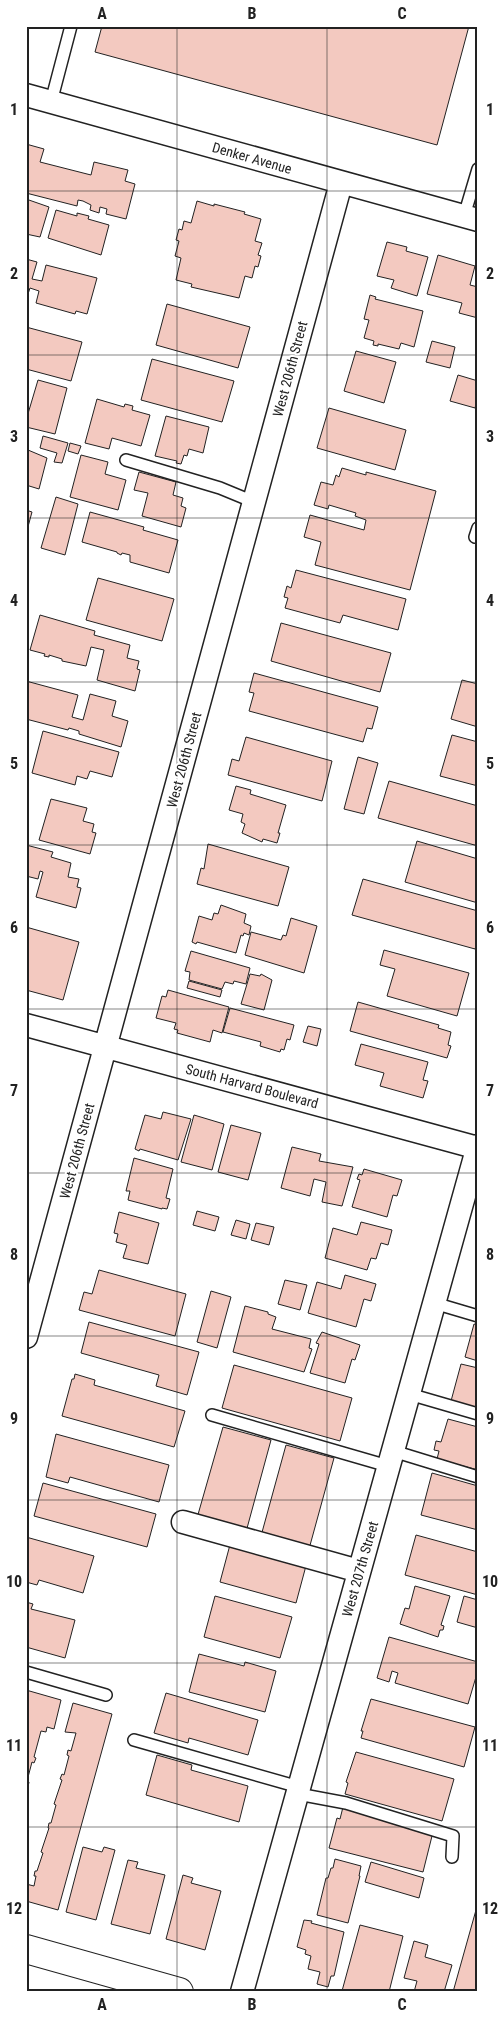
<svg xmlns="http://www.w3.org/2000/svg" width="504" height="2018" viewBox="0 0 504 2018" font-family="'Roboto Condensed',sans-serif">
<rect width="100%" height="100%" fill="#fff"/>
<!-- building -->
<path fill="#f3c9c0" stroke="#222" d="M102 26H469L437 145 95 52Z
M26 144 44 149 40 162 91 175 94 162 128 170 125 181 135 184 126 219 106 214 107 209 100 207 99 213 90 210 91 205 83 201 78 200 77 206 26 193Z
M26 199 49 207 40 237 26 234Z
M197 201 214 206V204L245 212 244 214 261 219 255 241 262 243 258 255 261 256 258 267 255 266 252 278 245 276 239 298 191 287 192 284 176 280 181 258 175 256 179 241 176 240 179 229 182 230 184 221 191 223Z
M56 210 77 216V213L89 216 88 219 109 225 101 255 48 238Z
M387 242 407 247 406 251 428 257 417 296 391 288 394 280 377 276Z
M438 255 475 266 470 285 478 287V318L459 313 462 303 427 294Z
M26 259 37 262 32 279 42 281 46 265 97 278 87 314 76 311 75 314 36 303 39 291 30 288 26 300Z
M370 295 376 297 375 299 423 311 414 347 401 343 399 349 378 344V346L373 345 374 341 364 338 369 320 364 319Z
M167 304 250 327 238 368 156 345Z
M26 327 82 342 71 381 26 369Z
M432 341 455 347 450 368 426 362Z
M356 351 396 362 384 403 344 391Z
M152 359 234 381 222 422 141 400Z
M458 375 478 381V397L475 408 450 401Z
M38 380 67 388 55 434 26 427 27 417Z
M97 399 124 407 125 404 133 406 132 410 150 415 141 446 112 438 109 449 85 443Z
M329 408 406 430 395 470 317 448Z
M166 416 209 427 203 453 189 449 187 456 184 455 181 464 176 463 177 461 155 456Z
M43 436 68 443 62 463 54 462 57 453 40 448Z
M70 443 81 446 78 454 68 451Z
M28 450 47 458 39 489 26 485V452Z
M81 455 108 462 105 474 126 480 118 510 70 497Z
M342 468 366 475V472L436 491 410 590 315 565 321 542 304 537 310 515 364 530 366 520 355 516 356 513 329 505 328 509 314 505 321 482 333 485 336 475 339 477Z
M139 472 176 482 173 495 183 498 181 506 186 508 181 527 142 516 148 493 134 490Z
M56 497 78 504 65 555 41 548Z
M26 510 32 512 26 534Z
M90 512 144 527 143 530 178 540 169 573 130 562V555L122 553 121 555 117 553V552L82 542Z
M296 570 406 599 398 630 343 615 340 623 285 608 288 598 284 597 287 586 291 588Z
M98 578 174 599 162 641 86 620Z
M40 615 95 631 94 635 130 645 127 658 139 661 137 669 140 670 135 691 97 680 104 650 91 647 86 666 62 661V659L49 655V657L44 656 45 654 30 650Z
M281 623 391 653 380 692 271 661Z
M254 673 378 707 372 729 367 728 363 742 249 711 254 693 249 692Z
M462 680 478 684V727L451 719Z
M26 681 78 695 72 717 83 720 90 694 116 701 112 716 128 721 121 747 79 734V731L69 728 68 730 26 719Z
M43 731 119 752 112 777 90 771 87 779 77 776 75 785 32 773Z
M452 735 478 742V786L440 776Z
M246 737 332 761 322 801 228 775 232 759 239 761Z
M358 757 378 763 364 814 344 809Z
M389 781 478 806V846L378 818Z
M236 786 251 790 250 794 286 805 278 833H280L277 843 263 839 262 842 242 833 245 824 241 822 243 814 229 810Z
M51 799 87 808 83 821 94 824 92 832 96 833 90 854 39 840Z
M417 841 478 859V903L405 882Z
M208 844 289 867 278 906 197 884 201 868 204 869Z
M26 845 53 852 51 857 71 863 68 877 79 879 77 887 81 888 76 908 36 897 43 872 40 871 38 879 26 876Z
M363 879 478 911V940L475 949 352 915Z
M221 905 246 914 244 923 251 926 249 935 244 933 243 936 241 935 236 953 197 942 196 944 192 942 199 916 212 920 214 913 218 914Z
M291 918 317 926 304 973 245 955 251 932 281 940 283 935 286 936Z
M26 927 79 942 63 1000 26 990Z
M384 950 469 973 457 1016 387 996 395 969 380 965Z
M191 951 250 968 246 984 234 981 233 984 225 982 222 989 189 980 190 972 185 971Z
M250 974 260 976 261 974 272 980 264 1010 241 1004Z
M189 981 222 990 220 997 187 988Z
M168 990 229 1007 222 1033 213 1030 210 1042 177 1033 178 1030 174 1029 176 1023 156 1018 162 996 166 997Z
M358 1002 439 1025 438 1028 451 1032 448 1045 451 1046 447 1058 350 1031Z
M230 1008 294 1025 290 1040 287 1039 284 1050 281 1049 280 1052 260 1046 261 1042 223 1032Z
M308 1026 321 1029 317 1046 303 1042Z
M361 1044 428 1062 423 1080 428 1081 423 1098 380 1086 384 1073 355 1065Z
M163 1112 191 1119 178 1160 140 1149 139 1151 135 1149 145 1115 161 1119Z
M194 1115 224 1124 212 1170 181 1162Z
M231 1125 261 1133 248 1180 218 1172Z
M292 1147 321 1154 319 1161 353 1167 342 1206 322 1202 326 1182 314 1179 310 1196 281 1188Z
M134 1158 173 1169 166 1198 170 1199 167 1209 162 1208V1209L128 1200 130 1191H126Z
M364 1169 402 1180 397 1196 393 1195 387 1217 352 1207 360 1180 357 1179 359 1174 362 1175Z
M197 1211 219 1217 215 1231 193 1225Z
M119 1212 159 1223 148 1264 123 1258 127 1245 116 1242 118 1234 114 1233Z
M236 1220 250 1224 246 1239 231 1235Z
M361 1222 392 1230 388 1245 381 1243 376 1259 371 1258 367 1270 325 1258 333 1228 357 1235Z
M256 1223 274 1227 269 1245 251 1240Z
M99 1270 186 1294 175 1336 79 1310 84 1292 92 1294Z
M345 1275 376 1284 371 1301 364 1299 356 1327 308 1313 317 1282 341 1289Z
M285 1280 307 1285 300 1310 278 1304Z
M211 1291 231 1297 217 1348 197 1342Z
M245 1306 268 1312V1314L276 1317 272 1329 311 1339 309 1348 312 1349 304 1372 233 1352Z
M89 1322 199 1352 187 1395 156 1386 159 1375 81 1353Z
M474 1324 478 1325V1361L465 1357Z
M322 1332 360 1345 355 1360 352 1359 345 1383 310 1373 319 1344 316 1343Z
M461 1364 478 1368V1408L451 1401Z
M234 1365 352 1398 340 1441 222 1408Z
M75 1374 95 1380 94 1385 185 1411 174 1447 62 1416 72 1379H74Z
M448 1419 478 1427V1470L437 1459 439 1451 434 1450 436 1441 441 1442Z
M223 1427 271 1440 246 1532 197 1518Z
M56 1434 169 1465 159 1502 70 1477 68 1483 46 1477Z
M286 1445 334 1458 309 1549 261 1536Z
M432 1473 478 1486V1530L421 1515Z
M43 1483 156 1514 147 1547 34 1516Z
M416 1535 478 1552V1595L405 1575Z
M26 1537 94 1556 83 1593 39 1580 37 1585 26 1582Z
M231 1541 307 1562 296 1603 220 1582Z
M415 1586 450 1596 441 1625 444 1626 443 1630H440L438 1637 400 1624 405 1608 409 1609Z
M215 1596 292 1617 280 1658 204 1637Z
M464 1596 478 1600V1628L457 1622Z
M26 1602 33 1604 31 1609 75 1620 65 1658 26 1647Z
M389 1637 478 1662V1670L468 1704 395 1683 398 1673 392 1671 389 1682 377 1678Z
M199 1654 244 1666 245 1662 276 1671 265 1712 189 1692Z
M26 1690 61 1700 54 1729 47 1727 46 1732 41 1731 34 1757 36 1758 34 1763 32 1762 27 1781 29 1782 28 1787H26Z
M166 1693 258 1720 248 1755 189 1738 188 1743 154 1733Z
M371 1699 475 1727 464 1767 361 1738 363 1731H361Z
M73 1703 112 1714 58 1910 26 1901V1884L34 1886 36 1876H34L35 1871H37L43 1853 41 1852 49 1828H48L49 1823H51L56 1805 54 1804 62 1780 60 1779 62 1774 64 1775 69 1756 67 1755 68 1750 71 1751 76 1733 65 1732Z
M356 1752 454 1779 442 1821 345 1794 348 1783 346 1782Z
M157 1755 192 1765 191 1770 248 1786 239 1822 146 1795Z
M343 1807 433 1832 423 1872 329 1848 337 1818 340 1819Z
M83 1847 102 1852 104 1847 115 1850 96 1920 66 1912Z
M335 1859 361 1866 359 1876H360L348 1923 317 1915 326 1878H328L331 1868H333Z
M128 1860 138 1862 136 1868 165 1875 150 1934 111 1924Z
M371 1862 424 1878 419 1898 365 1882Z
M183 1875 193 1878 191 1883 221 1891 205 1950 166 1939Z
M476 1910H478V1992H453Z
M304 1920 312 1921 311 1923 344 1932 334 1976H331L328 1987 317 1984 320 1972 308 1969 311 1956 305 1954 306 1950 297 1947Z
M360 1925 403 1936 389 1992 342 1991Z
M414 1941 428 1945 425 1957 452 1965 444 1992H414L417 1981 404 1978Z"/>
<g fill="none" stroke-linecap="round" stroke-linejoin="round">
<!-- lane casing -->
<g stroke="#222" stroke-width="14">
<path id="lane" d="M51 102 71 26
M464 216 478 169
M126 460 220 488 254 502
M475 537 478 528
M434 1303 478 1316
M409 1394 478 1414
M212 1415 388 1466
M393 1451 478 1477
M26 1672 106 1695
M134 1740 299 1787
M298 1794 346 1803 453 1836 452 1857"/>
</g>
<!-- street casing -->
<g stroke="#222" stroke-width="25">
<path id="street" d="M26 95 478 220
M26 1025 478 1148
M26 1337 341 183
M183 1522 359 1571
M242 1992 478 1146"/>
</g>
<!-- primary casing -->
<g stroke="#222" stroke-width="30">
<path id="primary" d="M26 1949 179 1992"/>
</g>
<!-- lane -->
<use href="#lane" stroke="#fff" stroke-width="11"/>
<!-- street -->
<use href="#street" stroke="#fff" stroke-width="22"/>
<!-- primary -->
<use href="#primary" stroke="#fff" stroke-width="28"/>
</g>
<!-- grid -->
<path fill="none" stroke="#222" stroke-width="1" stroke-opacity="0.55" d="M177 26V1992M327 26V1992M26 191H478M26 355H478M26 518H478M26 682H478M26 845H478M26 1009H478M26 1173H478M26 1336H478M26 1500H478M26 1663H478M26 1827H478"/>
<g text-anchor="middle" stroke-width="4" stroke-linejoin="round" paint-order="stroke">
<!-- street labels -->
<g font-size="14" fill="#222" stroke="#fff">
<text transform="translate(252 158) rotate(16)" y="5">Denker Avenue</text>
<text transform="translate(290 369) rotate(-75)" y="5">West 206th Street</text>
<text transform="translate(184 760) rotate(-75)" y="5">West 206th Street</text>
<text transform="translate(252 1086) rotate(15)" y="5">South Harvard Boulevard</text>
<text transform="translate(77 1151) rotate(-75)" y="5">West 206th Street</text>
<text transform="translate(360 1569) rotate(-74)" y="5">West 207th Street</text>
</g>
</g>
<!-- border -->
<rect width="504" height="2018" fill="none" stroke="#ffffff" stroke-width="55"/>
<rect x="28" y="28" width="448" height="1962" fill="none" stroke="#222" stroke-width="2"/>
<g font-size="16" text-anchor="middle" font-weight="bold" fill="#222">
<text x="102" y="19">A</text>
<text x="252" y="19">B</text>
<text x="402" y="19">C</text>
<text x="14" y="115">1</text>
<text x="490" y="115">1</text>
<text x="14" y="279">2</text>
<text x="490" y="279">2</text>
<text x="14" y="442">3</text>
<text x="490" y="442">3</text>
<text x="14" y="606">4</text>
<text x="490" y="606">4</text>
<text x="14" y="769">5</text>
<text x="490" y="769">5</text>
<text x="14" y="933">6</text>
<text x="490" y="933">6</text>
<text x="14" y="1096">7</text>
<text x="490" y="1096">7</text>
<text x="14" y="1260">8</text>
<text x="490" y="1260">8</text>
<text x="14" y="1424">9</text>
<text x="490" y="1424">9</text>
<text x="14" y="1587">10</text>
<text x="490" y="1587">10</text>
<text x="14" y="1751">11</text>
<text x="490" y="1751">11</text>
<text x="14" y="1914">12</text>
<text x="490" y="1914">12</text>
<text x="102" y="2010">A</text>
<text x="252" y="2010">B</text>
<text x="402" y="2010">C</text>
</g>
</svg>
